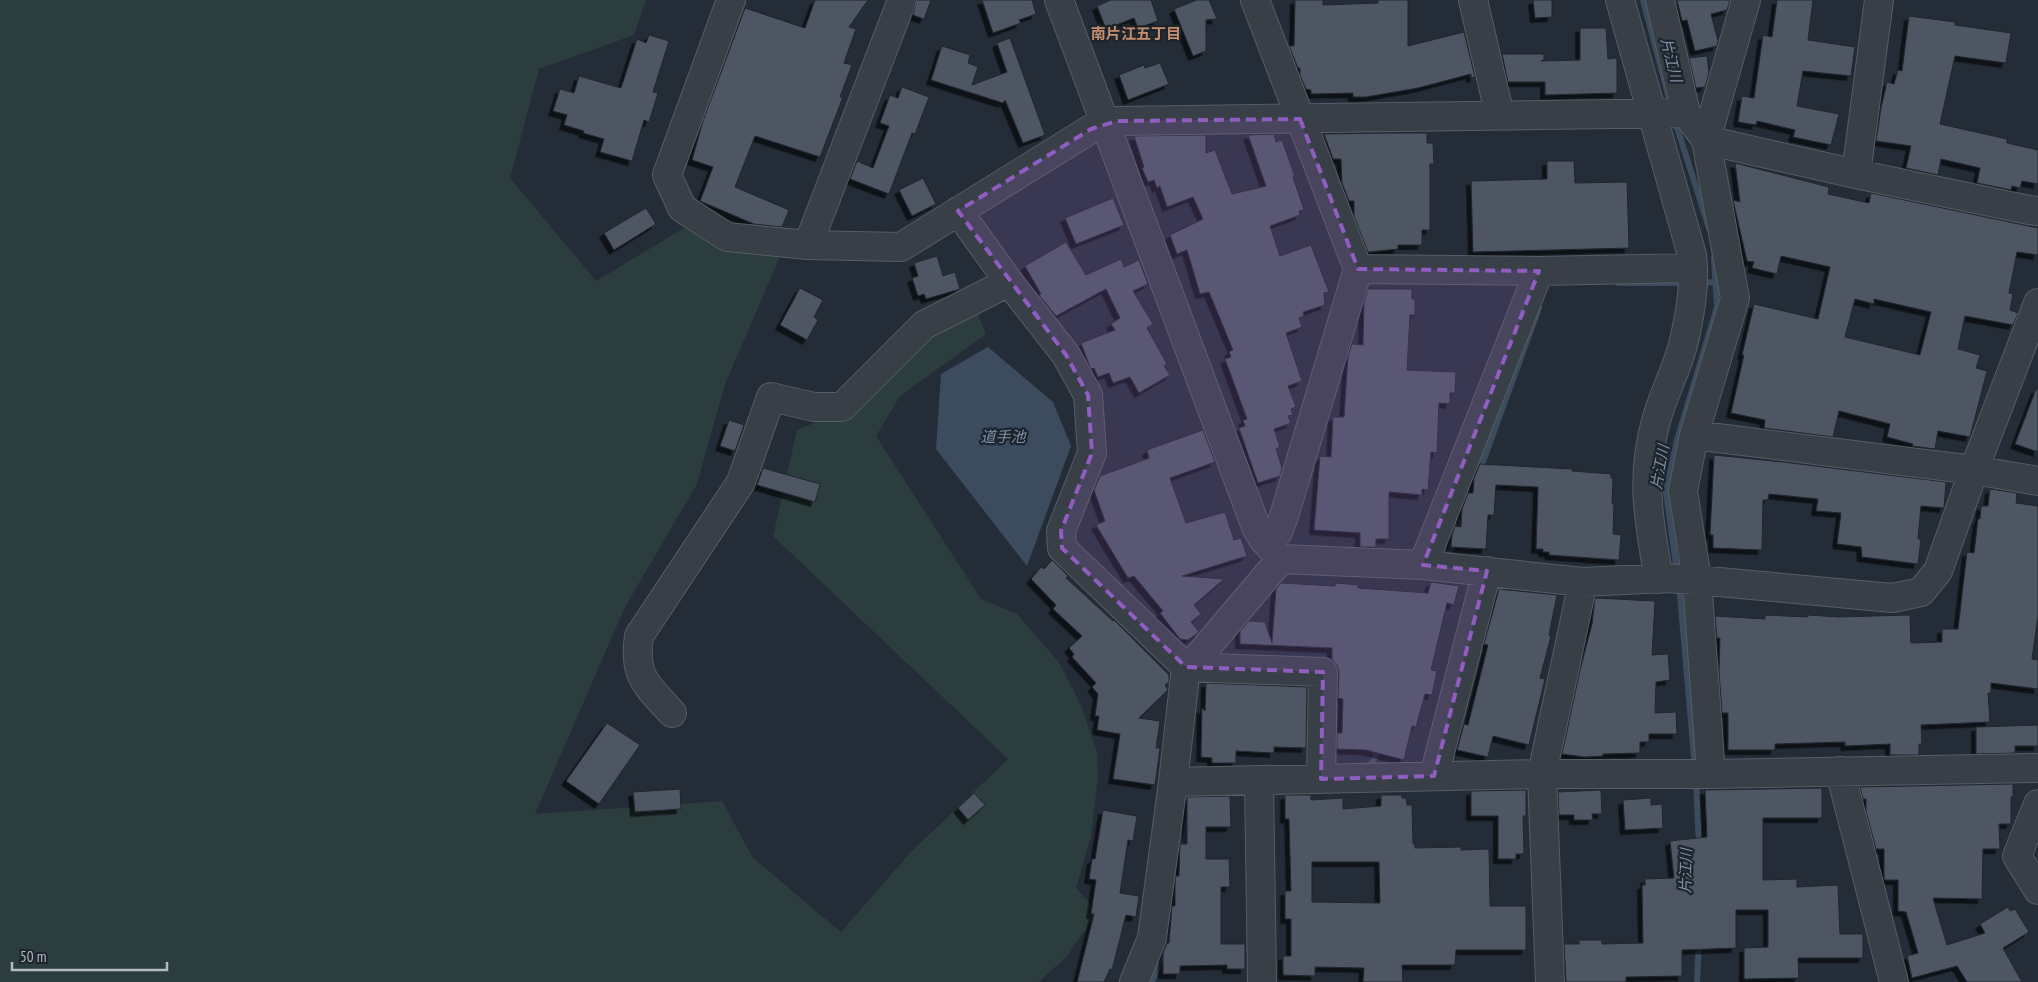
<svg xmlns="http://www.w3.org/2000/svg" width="2038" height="982" viewBox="0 0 2038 982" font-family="'PT Sans Narrow','Noto Sans JP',sans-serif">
<defs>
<filter id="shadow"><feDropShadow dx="-4.5" dy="4.5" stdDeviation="0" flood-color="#0009"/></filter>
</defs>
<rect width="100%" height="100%" fill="#242d37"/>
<!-- green -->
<path fill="#2c3d3d" d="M0 0H646L634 35 539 69 510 178 596 281 684 228 782 252 725 384 697 484 625 607 535 814 722 801 753 858 841 932 910 853 1008 759 773 536 797 430 851 408 922 339 977 313 986 334 900 396 876 436 981 599 1017 614 1058 661 1081 705 1097 752 1098 777 1091 836 1076 888 1095 908 1093 921 1081 935 1068 955 1039 982H0Z"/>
<!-- water -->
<path fill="#3c4b5e" d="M988 347 1053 402 1071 446 1027 566 936 449 941 374Z"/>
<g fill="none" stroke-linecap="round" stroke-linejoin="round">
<!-- stream -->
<path stroke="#3c4b5e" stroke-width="6" d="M1643 0 1671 106
M1675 121 1709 228
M1618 283H1686
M1698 283 1716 282
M1480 470 1539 308
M1446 562 1464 515
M1677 572 1666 492 1677 440 1717 307 1714 257
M1679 584 1695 768
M1365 771 1374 760 1380 745
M1696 781 1699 846
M1184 850 1188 821
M1152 982 1171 934
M1697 982 1699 941"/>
</g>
<!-- building -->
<path fill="#4d5762" stroke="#1f262e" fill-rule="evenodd" filter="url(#shadow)" d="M815 0H868L849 27 856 29 844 63 852 65 840 97H843L820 157 755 136 735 187 789 210 782 227 754 224 700 201 713 167 692 160 703 121 745 8 805 28Z
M917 0H931L924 19 913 15Z
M982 0H1032L1036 14 1019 20 1021 23 993 33Z
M1111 0H1151L1158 21 1138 28 1134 18 1106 29 1097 6Z
M1197 0H1209L1217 19 1206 20V51L1193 56 1174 9Z
M1295 0H1323V5L1378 3V0H1408V46L1464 32 1475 77 1471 78V74L1418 88 1366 97H1353V93L1311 94V90L1306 89 1300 75V68H1298L1289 46H1294Z
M1533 0H1552V17L1535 18Z
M1677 0H1730L1727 10 1711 14 1718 41 1717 46 1695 51 1687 20 1682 21Z
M1777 0H1813L1808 40 1855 47 1851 76 1803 71 1797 106 1839 114 1831 145 1793 137 1795 130 1757 121 1756 125 1738 122 1742 96 1754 98 1763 35 1772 37Z
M1909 16 1955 22V25L2011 33 2006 63 1955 56 1940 124 2007 139V143L2038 150V184L2022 181 2020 188 2012 186 2011 190 1977 183 1980 168 1941 159 1938 175 1906 168 1911 146 1876 141 1881 108 1887 82 1894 84 1898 70 1902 71Z
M1580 28H1606L1608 59 1617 58V93L1545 95V82H1508L1502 54H1544V60L1541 61 1580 60Z
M649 35 669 41 653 92 658 93 649 122 644 120 632 161 600 152 604 139 583 133 584 131 564 125 567 115 553 111 560 89 574 93 579 76 621 88 637 39 646 43Z
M1010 38 1045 135 1023 143 1005 100 1003 103 931 80 942 46 970 55 968 63 978 67 972 85 1007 72 997 43Z
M1707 56 1709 73 1705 87 1696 88 1689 58Z
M1160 63 1169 84 1128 100 1119 75 1144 65 1145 68Z
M902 87 929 97 915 134 912 133 889 194 850 179 857 161 873 168 889 126 880 123 890 95 898 98Z
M1389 133H1427V143H1433L1434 164H1430V230H1422V245H1398V249L1368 252 1354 216V201H1349L1342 183 1341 159H1333L1324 134Z
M1274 134 1276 142 1282 140 1295 177H1293L1304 210 1299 211 1300 215 1270 226 1280 256 1311 245 1329 292 1324 293 1325 305 1303 312 1304 316 1299 318 1302 327 1286 333 1302 381 1288 386 1296 407 1291 409 1293 415 1288 416 1291 423 1274 429 1280 447 1276 449 1282 468 1280 476 1258 483 1239 428 1245 426 1243 420 1247 419 1225 359 1231 357 1229 352 1233 350 1209 292 1200 294 1187 250 1177 254 1170 235 1203 219 1193 197 1167 207 1160 186 1157 188 1154 180 1148 182 1142 168 1144 167 1134 136 1206 135V153L1215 150 1232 194 1266 186 1248 135Z
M1547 161H1574L1575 183 1627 182 1629 248 1473 252 1471 181 1547 179Z
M1735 163 1829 187 1828 194 1869 203 1871 193 2038 228V255L2017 252 2009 293 2013 294 2010 310 2018 313 2013 325 1965 316 1958 349 1980 355 1976 368 1987 371 1970 437 1938 431 1935 449 1912 446 1913 444 1887 437 1890 424 1839 411 1833 437 1764 428 1765 420 1731 413 1744 355H1742L1754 304 1818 319 1830 267 1781 256 1777 274 1752 268 1754 262 1747 261 1733 200 1740 202ZM1855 299 1874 304V299L1931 312 1920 355 1845 337Z
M923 178 936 204 912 216 899 190Z
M1113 198 1124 225 1076 244 1065 218Z
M646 208 656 224 614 250 604 233Z
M1066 242 1086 275 1121 259 1124 267 1139 260 1148 284 1133 291 1153 324 1147 328 1167 364 1164 366 1170 375 1139 393 1130 377 1113 383 1109 373 1098 377 1094 368 1091 369 1090 367 1081 343 1115 330 1111 324 1120 318 1106 289 1056 316 1039 295 1041 294 1025 266Z
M937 256 943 276 955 272 960 289 926 299 924 294 918 296 912 278 918 276 914 263Z
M800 288 823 300 814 317 818 320 807 340 780 325Z
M1368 289H1412V299H1415V315H1410L1407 370 1456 372 1455 393H1450V404L1439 403 1437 453 1431 452 1428 490 1422 489V495L1389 492V539H1376V547H1360V533L1314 530 1320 456 1331 457 1333 417H1344L1348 356 1352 344 1363 345 1364 302Z
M2036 389H2038V452L2015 444Z
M729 420 744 425 735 451 720 446Z
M1203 430 1215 462 1170 478 1186 523 1225 512 1234 540 1241 538 1247 556 1182 576 1224 579 1194 605 1201 614 1191 622 1199 632 1188 640 1180 639 1160 613 1163 611 1134 576 1128 578 1096 525 1105 521 1094 490 1100 476 1149 458 1147 450Z
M1714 455 1783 462 1946 482 1944 508 1921 506 1918 539H1921L1918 564 1862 557 1861 547 1837 544 1841 513 1816 511 1818 499 1769 494 1768 500H1763L1762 550 1713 548V535H1710Z
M1480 464 1572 469V471L1611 474V478H1613L1612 504H1614L1613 534 1621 535 1619 560 1549 555V552H1543V549H1536L1538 487 1496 485 1494 515H1488L1486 549 1451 547 1452 535 1455 526 1461 527 1462 509 1468 493H1473L1474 478Z
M763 468 820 484 815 502 757 485Z
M1990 489 2017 493 2016 503 2038 506V616L2032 659 2038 660V689L1991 683V693H1988L1990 722 1921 725 1922 744H1919V755H1890V744L1845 746V742L1775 744V750H1728V713H1722L1719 672 1720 638H1717L1715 616 1765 619V615L1808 617V615L1839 617 1910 615 1911 643 1942 642V629H1958L1967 552 1974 553 1978 519H1980L1981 506H1988Z
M1052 560 1068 576 1066 578 1113 621 1114 620 1169 675V682L1165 685 1168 690 1139 718 1160 721 1156 748H1160L1155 785 1113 779 1120 734 1097 730 1099 716H1095L1098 694 1092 687 1096 683 1072 657 1074 654 1069 648 1082 636 1053 609 1056 605 1031 579 1041 567 1044 569Z
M1431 582 1459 586 1454 605 1447 603 1431 670 1437 671 1432 695 1425 694 1416 727 1412 726 1404 760 1366 750 1337 749V733H1342L1343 699 1338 698 1339 672 1337 665 1332 659V648L1240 644V631L1249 621 1265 622 1272 643 1276 589 1281 583 1335 586V583L1358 585V588L1428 593Z
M1499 589 1557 595 1549 635 1551 636 1540 678 1545 679 1529 745 1493 736 1488 757 1457 750 1464 724 1468 725 1488 645 1484 644Z
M1595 598 1655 601 1652 655 1668 654 1670 680 1656 682 1655 713 1676 712 1677 734H1649V742H1640V753L1603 754V756L1585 757 1562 754 1580 670 1592 624Z
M1206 683 1307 687 1306 748 1274 747V753L1236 751V763H1212V758L1201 757 1202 708 1205 711Z
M607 723 640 745 599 804 566 781Z
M2038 725V746H2015V753L1976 754V727Z
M2013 784V797H2011V824H1999L2000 849H1983L1982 899 1933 898 1947 945 1985 933 1980 924 2008 907 2010 911 2015 909 2029 932 2003 948 2022 982H1967L1957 966 1912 978 1907 956 1918 953 1906 912 1898 911V880H1884V849H1876L1866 811V799H1863L1860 787Z
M1822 788V818H1763V880L1797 879V887L1838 885 1840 934H1863V958H1798L1799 978 1744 979V948L1768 947V910H1736V948L1682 950V976L1626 977V982H1566L1564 944H1579V940H1602V944L1643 943 1642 885H1645V879L1674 878 1670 841 1707 837 1705 790Z
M680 789 681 809 635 812 633 792Z
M1526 790V816H1523L1524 854H1516V859H1498V816H1471V791Z
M1601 790 1602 814H1592L1593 820H1574V815H1559L1558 792Z
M974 793 985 805 968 820 958 808Z
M1285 795H1311V800L1343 798V809L1381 806V795H1402V798H1406L1407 805H1412L1413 844H1415V848L1461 847V850L1489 849 1490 906H1526V950H1456L1455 965H1402L1403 982H1363L1364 968 1315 967V976L1283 975V956H1291V919H1285V891H1291L1289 819H1285ZM1312 862H1379L1380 903 1312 902Z
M1230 796 1231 827H1206V859H1229L1230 887H1221V944H1245V969H1227V965L1180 966V974H1163V953L1167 943H1169L1172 906H1175V883L1176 876H1179L1180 844H1187V797Z
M1651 798V805L1662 804 1663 828 1625 830 1623 800Z
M1103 810 1137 816 1133 841 1128 840 1120 893 1139 896 1136 917 1126 915 1112 970 1110 969 1104 982H1077L1094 914H1091L1096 880 1089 879 1092 859H1095Z"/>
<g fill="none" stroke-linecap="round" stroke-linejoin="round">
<!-- minor casing -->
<g stroke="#565d65" stroke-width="30">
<path id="minor" d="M731 0 667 175 682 208 727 237 808 245 901 247 1091 129 1117 121 1686 113
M1059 0 1256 527 1263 539 1281 559 1423 565 1583 582 1665 578 1697 580 1893 598 1921 592 1938 571 1974 470 2038 303
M1255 0 1358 269 1284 516 1278 532 1263 539
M1473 0 1500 116
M1620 0 1692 255C1696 284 1690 316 1683 345 1676 371 1663 395 1656 421 1640 479 1649 522 1659 579
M1660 0 1686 113 1706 140 1856 174 2029 210 2038 211
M1856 174 1879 0
M958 211 1009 282 1066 355 1088 395 1092 453 1061 531 1062 548 1186 667 1323 672 1321 779
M808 245 902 0
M1358 269 1539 271 1693 268
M1694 435 1974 470 2038 481
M1281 559 1193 663 1186 667 1173 782 1542 774H1711L2038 768
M1423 565 1539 271
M672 713C647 685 633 677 639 636L741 482 771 397 814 407H842L924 325 1009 282
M1840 771 1894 982
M1711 774 1697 580 1683 491 1694 435 1735 298 1706 140 1746 0
M1434 776 1487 571
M1259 780 1262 982
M2038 804 2017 856 2038 890
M1134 982 1152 938 1173 782
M1550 982 1542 774 1583 582"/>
</g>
<!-- minor -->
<use href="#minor" stroke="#383f47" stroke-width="28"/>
</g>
<!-- marked area -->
<path fill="#8f5ec0" fill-opacity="0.2" stroke="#8f5ec0" stroke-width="4" stroke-dasharray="10 6" stroke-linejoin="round" d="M1300 119 1358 269 1539 271 1423 565 1487 571 1434 776 1321 779 1323 672 1186 667 1062 548 1061 531 1092 453 1088 395 1066 355 958 211 1091 129 1117 121Z"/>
<g text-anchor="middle" stroke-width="4.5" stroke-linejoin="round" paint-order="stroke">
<!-- neighbourhood labels -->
<g font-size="15" font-weight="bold" fill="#c58f6c" stroke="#1d242c">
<text x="1136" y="39">南片江五丁目</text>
</g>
<!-- water labels -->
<g font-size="15" font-style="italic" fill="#7e91a8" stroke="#1d242c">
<text transform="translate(1671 60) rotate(76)" y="5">片江川</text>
<text x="1003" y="442">道手池</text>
<text transform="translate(1660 467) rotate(-80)" y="5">片江川</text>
<text transform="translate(1686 871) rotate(-89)" y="5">片江川</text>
</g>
</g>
<!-- scale -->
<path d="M12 962v8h155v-8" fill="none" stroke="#b3bac3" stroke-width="2.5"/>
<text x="20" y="962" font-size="15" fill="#b3bac3" stroke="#1d242c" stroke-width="4" paint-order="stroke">50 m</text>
</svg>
